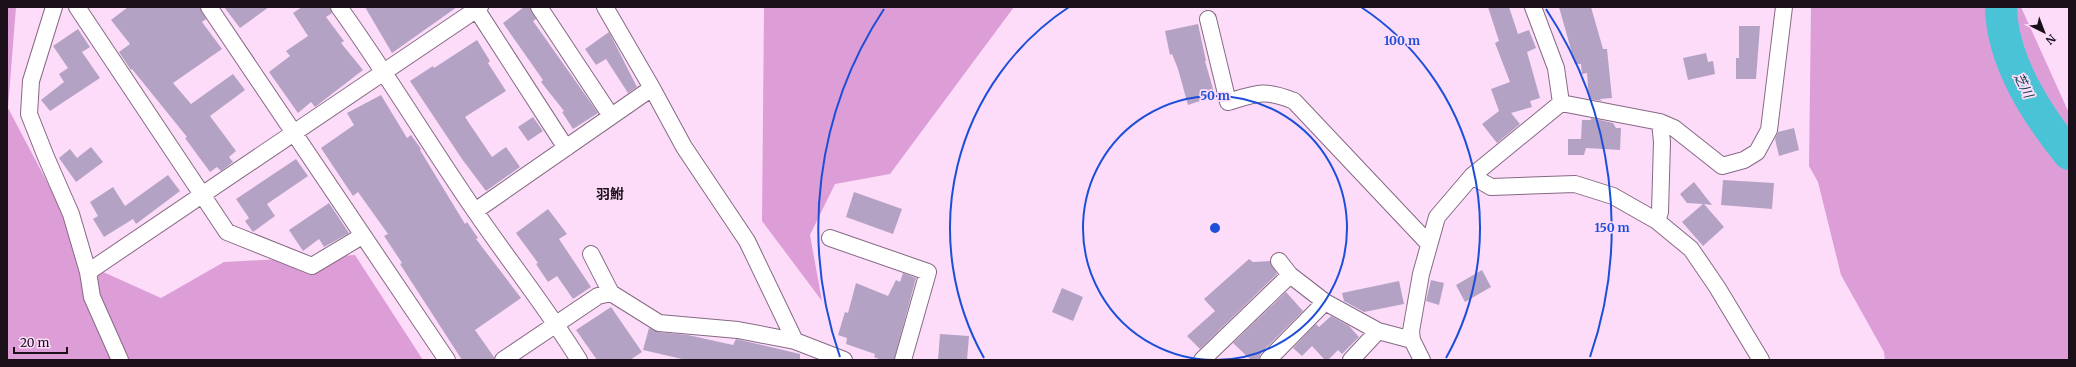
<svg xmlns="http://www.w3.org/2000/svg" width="2076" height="367" viewBox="0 0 2076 367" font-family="Merriweather,'Noto Sans JP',serif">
<rect width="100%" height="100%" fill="#fddcfa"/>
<!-- green -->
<path fill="#dd9ed8" d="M7 7H16L8 108 92 267 161 298 224 262 355 255 423 360H7Z
M764 7H1014L890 174 835 184 810 235 822 301 762 221Z
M1811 7H2021L2069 113V360H1885L1884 352 1841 275 1818 182 1809 166Z"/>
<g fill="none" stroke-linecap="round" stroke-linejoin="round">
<!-- river -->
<path stroke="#4ac3d6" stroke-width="32" d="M2001 7C2002 61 2036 113 2069 154"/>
</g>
<!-- building -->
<path fill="#b4a2c4" d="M128 7H200L206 19 202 22 222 49 173 83 191 104 233 74 245 90 210 116 236 151 229 157 233 162 221 171 217 167 210 172 185 138 187 137 132 69 131 70 119 52 130 44 111 20Z
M224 7H269L240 28Z
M302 7H330L332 13 326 17 344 41 341 43 363 70 315 107 311 102 298 113 269 72 290 56 286 51 308 36 293 13Z
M365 7H457L392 53Z
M524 7H530L536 19 533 21 598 113 573 129 562 112 564 111 541 82 543 80 503 23Z
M1488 7H1509L1518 34 1529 30 1536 48 1527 52 1540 98 1530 101 1532 107 1511 113 1520 124 1497 143 1482 124 1499 111 1491 89 1510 82 1495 43 1499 41Z
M1559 7H1591L1603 49H1607L1612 98 1600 99 1602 101 1589 99 1587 73 1582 74 1581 64H1575Z
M1198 24 1206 61H1205L1215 96 1188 105 1178 69 1172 54 1170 55 1165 31Z
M1739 26H1760L1756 79H1736V58H1739Z
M78 29 90 47 82 52 100 78 50 111 41 100 64 82 59 74 68 68 53 46Z
M609 32 637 87 628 93 606 59 596 65 585 49Z
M477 40 490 61 488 63 506 91 465 117 492 157 506 147 520 167 486 191 462 159 410 81 433 66 434 68Z
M1706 53 1708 62 1713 61 1715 74 1688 80 1683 58Z
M381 95 407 138 411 135 421 149 420 150 465 224 467 222 478 238 476 239 521 298 475 330 494 357V360H462L400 264 402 263 384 236 388 234 358 192 353 196 321 148 354 125 347 113Z
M533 117 543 131 528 141 518 127Z
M1591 118 1613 123 1616 128H1621L1620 150 1586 148 1584 155H1568V139H1581L1582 120H1591Z
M1794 128 1799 150 1779 156 1775 139 1778 132Z
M91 147 103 162 76 182 59 158 70 149 77 158Z
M296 159 308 176 267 204 275 216 253 232 245 221 249 218 236 199Z
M168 175 180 191 136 224 133 219 104 237 93 219 98 216 90 202 113 187 125 206Z
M1723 180 1774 183 1772 209 1721 205Z
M1694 182 1712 205 1704 204 1724 227 1703 246 1682 222 1703 204 1687 203 1680 194Z
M854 192 902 209 893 234 846 217Z
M329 203 349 233 324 247 319 239 303 251 289 230Z
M548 209 567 234 559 239 591 287 573 299 557 276 548 282 536 264 538 263 516 233Z
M1249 259 1253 262 1270 261 1277 274 1200 349 1187 336 1215 311 1204 299Z
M1482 270 1491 287 1465 302 1456 285Z
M903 273 916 278 894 360H881L874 357 875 354 846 344 847 338 838 335 845 312 848 313 856 283 888 296 896 280 900 282Z
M1431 280 1444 283 1439 305 1426 301Z
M1399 281 1404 304 1364 312 1344 301 1342 293Z
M1062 288 1083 297 1073 321 1052 312Z
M1286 292 1303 311 1261 353 1258 360H1251L1233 343Z
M611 307 642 352 630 360H597L576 330Z
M1331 316 1349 326 1359 337 1342 354 1338 350 1328 360H1325L1312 346 1302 356 1293 348 1316 324 1319 327Z
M649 328 658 332 688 335 733 345 736 339 800 354V360H686L643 350Z
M940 334 969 336 967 360H938Z"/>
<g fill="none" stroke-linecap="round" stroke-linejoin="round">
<!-- minor casing -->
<g stroke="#866984" stroke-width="18">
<path id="minor" d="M54 7 31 81 29 114 46 157 71 214 88 272 92 297 120 360
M77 7 227 232 312 266 362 236
M209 7 447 360
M339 7C387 74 429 144 475 211 509 261 547 308 579 360
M475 7 566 148
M539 7 611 116
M1208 19 1228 102C1257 93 1265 89 1294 101L1429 244
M652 88 684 147 747 241 795 341
M1561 103 1660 122 1662 142 1660 212 1657 221
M1660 122 1674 128 1722 166 1744 160 1757 152 1769 130 1784 7
M1472 176 1491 187 1575 184 1613 196 1657 221 1691 249 1717 287 1761 360
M475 211 652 88 605 7
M830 238 928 272 903 360
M591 254 611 293
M1279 261 1290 275 1325 302 1378 331 1412 340
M88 272 480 7
M503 360 598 296 611 293 659 323 738 330 795 341 844 360
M1202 360 1290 275
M1268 360 1325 302
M1351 360 1378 331
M1422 360 1412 340 1411 331 1421 274 1437 217 1472 176 1561 103 1556 68 1533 7"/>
</g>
<!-- minor -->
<use href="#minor" stroke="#fff" stroke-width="16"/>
</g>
<!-- distance rings -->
<g fill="none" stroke="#1d4ed8" stroke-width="2">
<path d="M1214 360A132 132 0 1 1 1216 360"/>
<path d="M984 358A265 265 0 0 1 1069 7M1361 7A265 265 0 0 1 1446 358"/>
<path d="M840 357A397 397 0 0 1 884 9M1546 9A397 397 0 0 1 1590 357"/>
</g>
<g text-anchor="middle" stroke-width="3.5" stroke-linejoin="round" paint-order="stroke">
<!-- water labels -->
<g font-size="13" font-style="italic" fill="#003a42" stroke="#fddcfa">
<text transform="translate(2024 85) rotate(63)" y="5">芝川</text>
</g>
<!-- quarter labels -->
<g font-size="14" font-weight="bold" fill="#1b101a" stroke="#fddcfa">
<text x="610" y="199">羽鮒</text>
</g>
</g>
<circle cx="1215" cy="228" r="6" fill="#1d4ed8" stroke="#fddcfa" stroke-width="2"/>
<g font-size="12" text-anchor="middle" font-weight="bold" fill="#1d4ed8" stroke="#fddcfa" stroke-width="3.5" stroke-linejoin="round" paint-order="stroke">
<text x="1402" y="45">100 m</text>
<text x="1215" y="100">50 m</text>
<text x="1612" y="232">150 m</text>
</g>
<!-- border -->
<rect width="2076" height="367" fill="none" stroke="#1b101a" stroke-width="16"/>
<!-- north arrow -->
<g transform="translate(2044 32) rotate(138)" stroke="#fddcfa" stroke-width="3" paint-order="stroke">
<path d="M0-3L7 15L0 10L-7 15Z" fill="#1b101a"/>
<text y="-6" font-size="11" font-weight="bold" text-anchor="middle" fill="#1b101a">N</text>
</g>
<!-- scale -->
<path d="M14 347v6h53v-6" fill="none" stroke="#1b101a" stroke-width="2"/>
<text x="20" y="347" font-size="12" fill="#1b101a" stroke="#fddcfa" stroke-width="3" paint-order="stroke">20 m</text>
</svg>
